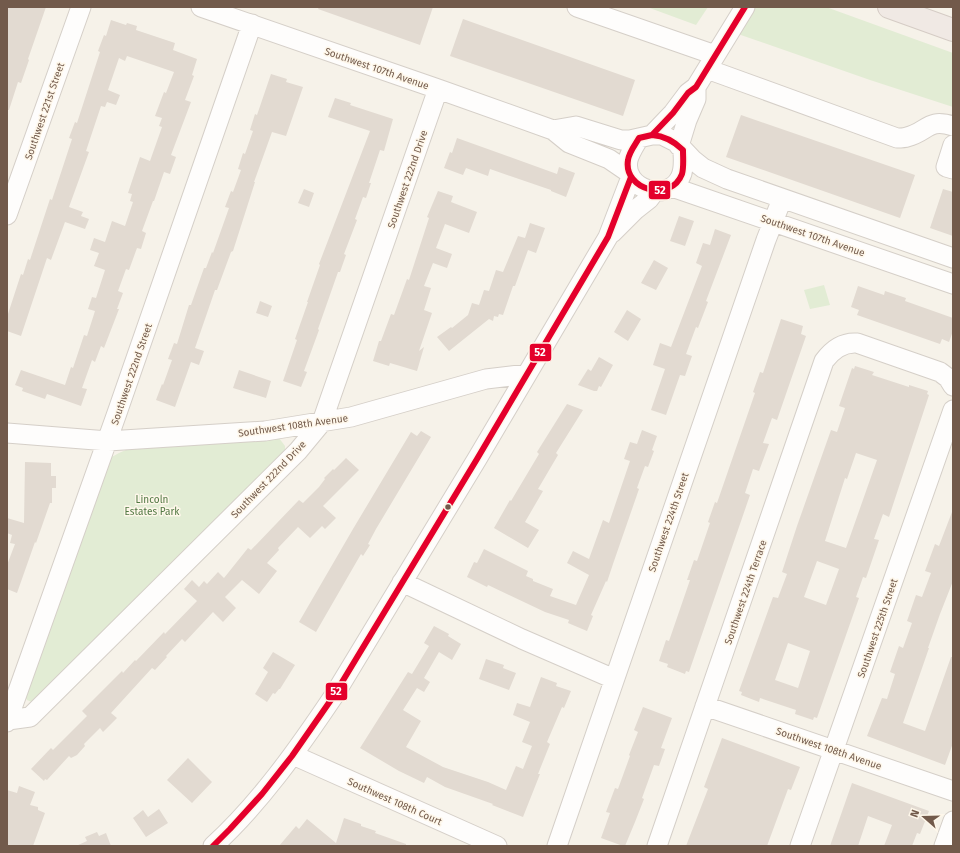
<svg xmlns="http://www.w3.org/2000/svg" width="960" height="853" viewBox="0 0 960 853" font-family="'Fira Sans',sans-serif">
<rect width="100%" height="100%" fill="#f6f2e9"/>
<!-- green -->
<path fill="#e2ecd4" d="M647 7H708L696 25Z
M755 7H826L953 53V107L870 80 738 34Z
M824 285 830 305 810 309 804 290Z
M279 438 285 446V453L34 703 27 700 25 697 110 458 119 453 128 449Z"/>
<!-- building -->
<path fill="#e2dad1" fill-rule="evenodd" d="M7 7H46L28 59 29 60 21 83 18 82 9 110H7Z
M319 7H433L420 45 318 9Z
M463 19 635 80 623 116 450 56Z
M111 20 126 25 127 23 137 26 136 30 175 43 173 50 197 59 192 75 194 76 185 100 191 102 171 155 176 157 170 174 164 172 154 201H153L142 231 146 233 141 249 137 248 129 270 126 269 118 291 123 293 117 309H119L104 348 101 346 95 362 92 360 82 388 87 389 81 406 47 394 45 399 22 391 23 388 15 385 21 370 65 385 71 367 73 368 84 335 87 336 95 311 88 309 92 297 96 298 105 270 94 266 99 253 90 250 94 238 105 242 112 221 125 226 133 202 130 201 132 194 128 193 140 157 150 161 162 127 159 126 162 118 155 116 164 92 166 93 174 72 127 56 125 61 119 58 108 90 120 95 116 105 107 102 105 107 101 106 86 151 89 152 69 207 83 212 81 216 89 219 85 229 65 222 51 260 47 258 21 336 7 331V317L21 274 23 275 28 259 30 260 50 199 52 200 72 139 69 138 75 122 77 123 100 52 98 51 104 35 106 36Z
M271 74 287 79 286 82 303 87 286 136 272 132 254 182H255L233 251 231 252 217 290H215L195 348 204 351 199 365 191 362 175 407 156 400 162 384 163 385 172 360 168 359 174 343 177 344 189 305H191L204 268H206L212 252 213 253 229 208 225 207 231 191 233 192 241 170 238 169 243 153 245 154 253 131 250 130 255 114 257 115Z
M335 98 351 103 350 105 393 119 384 151 380 150 369 183H371L366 198 363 197 355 219 357 220 344 254 346 255 340 272H338L318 329 319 330 304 371 307 372 301 387 283 381 297 340 295 339 308 302H307L320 265 319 264 370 131 328 117Z
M741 115 915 175 900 218 726 157Z
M457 138 557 174 559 167 575 173 566 197 551 191V190L490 169 488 176 466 168 463 175 444 168 450 152 452 153Z
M304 189 314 193 309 207 298 203Z
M943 189 953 192V236L930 228Z
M438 191 453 196 451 202 477 212 469 233 445 224 436 248 452 254 447 268 433 263 424 286 431 288 424 310 432 313 419 351 424 347 417 371 390 363 389 366 373 361 379 341H381L391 314 394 315 407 279 409 280 429 218 427 217Z
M679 216 694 221 685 246 670 241Z
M530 223 545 228 536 253 528 250 515 286H513L503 315 499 314 498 317 494 316 493 321 489 319 449 351 437 337 451 327 452 328 468 315 472 303 479 305 484 290 489 291 496 270 503 272 518 236 525 238Z
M715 229 731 235 706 301 708 302 698 328 696 327 686 354 692 356 685 376 680 375 666 415 651 410 665 369 653 365 660 343 671 347 702 266 696 263 703 243 710 245Z
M654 260 668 268 656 290 641 283Z
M858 286 884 295 885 291 906 298 905 301 953 318V331L949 342 942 339 940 344 857 315 859 310 851 307Z
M260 301 272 306 268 317 256 313Z
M627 310 641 319 628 341 614 332Z
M781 319 803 326 801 334 806 336 777 420 772 418 763 443 769 444 759 471 753 469 745 493 750 495 689 672 686 671 685 674 667 667 668 664 659 661 666 640 669 641 690 580H687L694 560 697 561 710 523 708 522 715 502 717 503 755 393 753 392 760 372 763 373Z
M599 357 613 365 601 387 599 386 597 391H594L578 385 588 369 591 371Z
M855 366 874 372 872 375 909 387V385L928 391 927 394 929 395 889 517 883 514 874 539 879 540 866 578 863 577 856 597 859 598 817 718 814 717 813 720 795 714 796 710 760 698 759 702 741 695 742 692 739 691 773 597 778 598 787 574 782 572 797 526 831 430 837 432 845 408 839 406 852 368 854 369ZM856 453 877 460 846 548 825 541 845 478 847 479ZM817 561 839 569 826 605 804 597ZM788 643 810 651 798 688 775 680Z
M239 370 271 381 266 398 233 388Z
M567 404 583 410 556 453 558 455 538 489 543 491 525 522 539 530 528 548 494 528 510 500 511 501 539 454 537 452Z
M642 430 657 436 652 450 654 451 648 467 645 466 637 488 639 489 613 564 607 582 606 581 591 615 593 616 587 631 568 623 569 620 545 612 488 585 487 587 467 577 474 562 477 563 484 549 528 571 526 576 533 579V581L553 589 550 596 576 605 589 575 567 563 573 551 589 559 603 520 609 523 630 461 624 459 630 442 637 444Z
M421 431 431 437 376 529 368 544 370 545 363 556 361 554 316 632 299 622 353 529 411 432 417 436Z
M346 458 359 470 323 506 336 518 325 529 322 526 310 538 298 527 278 548 279 550 267 563 277 571 259 594 242 580 225 597 236 608 223 622 213 612 185 642 182 639 166 656 167 657 155 670 152 668 111 713 117 718 103 732 100 728 84 744 85 746 77 755 71 758 69 756 47 780 45 779 44 781 31 769 51 748 53 750 87 716 82 711 122 671 123 673 135 660 136 661 164 632 165 634 197 601 184 589 192 580 199 587 204 581 207 584 218 572 224 578 248 548 251 550 299 500 303 503 319 487 325 479 324 478 333 469 334 470Z
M25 462 51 463V476H56V488H52V503H50L36 543 35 542 17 593 7 589V565L15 544 10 543 12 535 7 533V518L24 523Z
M952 512H953V581L940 614 928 648H929L903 723 925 731 951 657H953V743L945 765 867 736 882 698 887 699 895 674 890 672 899 646 903 648 912 623 907 621 916 595 922 597 931 573 925 571 935 544 939 546Z
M434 626 449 634 448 636 461 644 452 660 439 652 424 678 430 682 424 692 417 688 403 710 421 721 406 747 443 767 488 782 506 790 516 766 523 769 532 746 522 742 530 722 513 715 517 703 530 707 541 677 557 683 556 686 571 691 564 708 562 707 547 742 550 744 538 774H540L523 817 492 805 493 804 445 787 427 777 424 783 399 771 360 748 408 672 412 674 429 646 424 643Z
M273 652 295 665 280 689H279L275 694 273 693 267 702 255 694 268 672 263 668Z
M486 659 504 665 503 668 516 673 509 690 479 679Z
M643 707 672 718 661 748 665 749 659 766 654 765 642 798 644 799 635 822 625 846H623L601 838 610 813 606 812 615 788 618 789 630 756 629 755 638 732 634 730Z
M722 738 800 767 791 790 788 789 767 846H686L708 789 704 787Z
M188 758 212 782 192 803 167 780Z
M852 783 929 811 920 834 917 833 912 846H884L892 825 868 816 858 846H830Z
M19 786 35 792 30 805 38 807V810L45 813 33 846H7V790L17 793Z
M159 809 168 823 146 837 133 818 143 810 148 817Z
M344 818 361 824V826L376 831 375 833 406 844V846H279L296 826 299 829 307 819 336 843Z
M97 832 99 836 106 833 111 846H76L87 841 85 837Z"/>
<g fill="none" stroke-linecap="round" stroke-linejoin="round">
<!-- minor casing -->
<g stroke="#d5cfc8" stroke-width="21">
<path id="minor" d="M201 7 438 89 553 130 569 143 609 159 628 172
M577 7 715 55
M707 69 897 138C900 138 904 138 907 137 928 132 927 118 953 126
M553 130 576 126 621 140H630L652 135H662L676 142 693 160 703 168 727 179 953 258
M652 135 673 113 688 93 696 87 745 7
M639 138C635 145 630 152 628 160 622 189 667 203 680 178 685 169 683 159 683 150
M953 145 946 167 953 169
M679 146 687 120 696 99V89
M672 187 953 284
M7 215 81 7
M612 233 635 210 649 199 655 191
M7 433 108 441 265 431 351 417 486 379 527 374
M402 582 522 639 614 679
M705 706 953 791
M8 720 30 717 298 451 322 422 438 89
M7 722 117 413 252 24
M293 755 497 846
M213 846C260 803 298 749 333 697L477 459 608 237 631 177
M557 846 766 240 782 199
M657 846 824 361C832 350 843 342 857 343L940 372 948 378 953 386
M800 846 953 410
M944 846 953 821"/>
</g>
<!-- highway casing -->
<g stroke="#d5ccc5" stroke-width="24">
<path id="highway" d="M889 7 953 30"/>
</g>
<!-- minor -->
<use href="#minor" stroke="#fefdfc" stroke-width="19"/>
<!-- highway -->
<use href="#highway" stroke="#f0e9e4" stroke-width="22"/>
<!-- bus-1 casing -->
<g stroke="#fef7ea" stroke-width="9">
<path id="bus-1" d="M652 135C665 136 674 141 683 150 683 158 684 167 682 174 671 203 623 190 628 160 629 152 635 145 639 138Z
M652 135 673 113 688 93 696 87 745 7
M213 846 230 829 262 794 292 756 333 697 477 459 608 237 631 177"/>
</g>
<!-- bus-1 -->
<use href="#bus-1" stroke="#e4002b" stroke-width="6"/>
</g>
<!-- markers -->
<circle fill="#725a4b" stroke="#fef7ea" stroke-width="1.5" cx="448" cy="507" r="3.5"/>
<g text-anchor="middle" stroke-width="3" stroke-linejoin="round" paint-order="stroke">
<!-- street labels -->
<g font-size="10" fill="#725a4b" stroke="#fef7ea">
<text transform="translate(377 68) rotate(19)" y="4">Southwest 107th Avenue</text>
<text transform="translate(44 111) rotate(-71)" y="4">Southwest 221st Street</text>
<text transform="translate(407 179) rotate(-71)" y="4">Southwest 222nd Drive</text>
<text transform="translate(813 235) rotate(19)" y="4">Southwest 107th Avenue</text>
<text transform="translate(131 374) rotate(-71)" y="4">Southwest 222nd Street</text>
<text transform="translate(293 425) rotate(-8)" y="4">Southwest 108th Avenue</text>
<text transform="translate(268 479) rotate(-46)" y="4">Southwest 222nd Drive</text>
<text transform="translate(668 522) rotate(-71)" y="4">Southwest 224th Street</text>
<text transform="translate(745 592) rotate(-71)" y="4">Southwest 224th Terrace</text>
<text transform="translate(877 628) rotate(-71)" y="4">Southwest 225th Street</text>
<text transform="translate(829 748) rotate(19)" y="4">Southwest 108th Avenue</text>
<text transform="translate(395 801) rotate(24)" y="4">Southwest 108th Court</text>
</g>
<!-- park labels -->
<g font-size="10" fill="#517843" stroke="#fef7ea">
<text x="152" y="503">Lincoln<tspan x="152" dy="12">Estates Park</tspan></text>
</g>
</g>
<g stroke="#fef7ea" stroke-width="1.5">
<rect x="648" y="180" width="23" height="20" rx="4" fill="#e4002b"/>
<rect x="529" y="343" width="23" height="19" rx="4" fill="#e4002b"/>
<rect x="325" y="682" width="23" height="19" rx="4" fill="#e4002b"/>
</g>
<g font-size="11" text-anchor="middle" font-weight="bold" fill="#fff">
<text x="660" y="194">52</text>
<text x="540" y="356">52</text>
<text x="336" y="695">52</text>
</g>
<!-- border -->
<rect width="960" height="853" fill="none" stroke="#725a4b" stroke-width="16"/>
<!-- north arrow -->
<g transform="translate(924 817) rotate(290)" stroke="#fef7ea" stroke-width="3" paint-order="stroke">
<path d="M0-3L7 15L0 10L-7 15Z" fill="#725a4b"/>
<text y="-6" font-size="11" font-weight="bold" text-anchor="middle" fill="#725a4b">N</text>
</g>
</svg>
